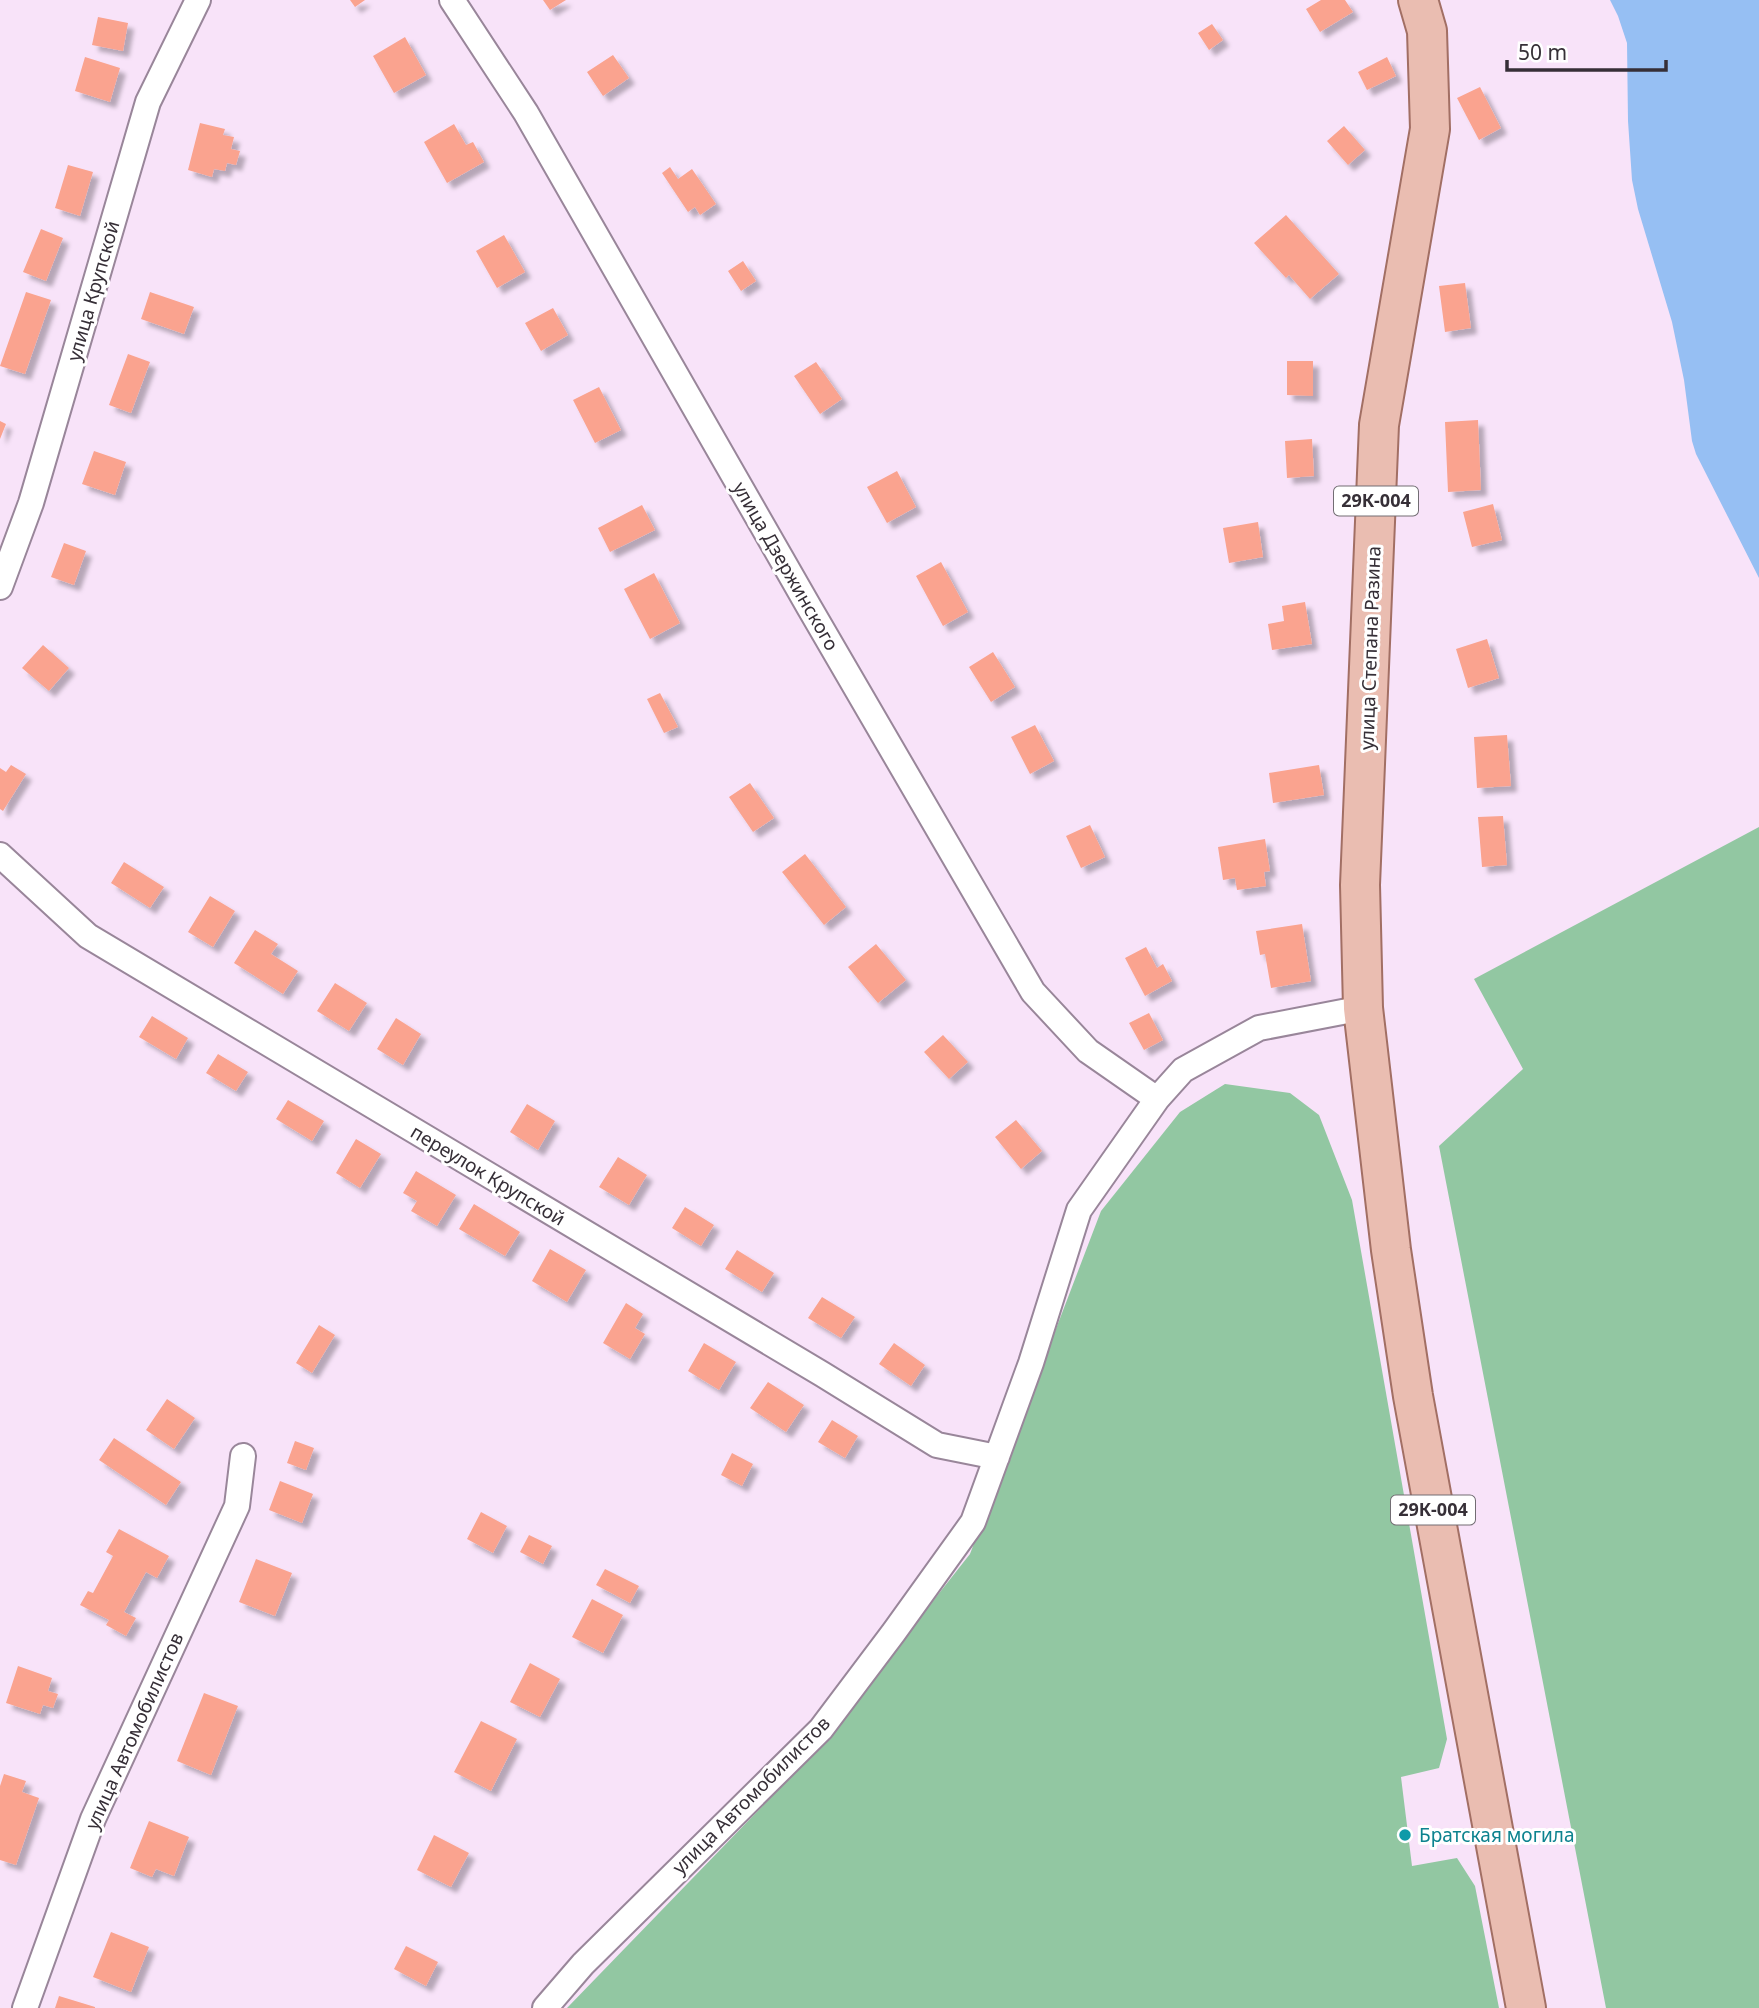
<svg xmlns="http://www.w3.org/2000/svg" width="1759" height="2008" viewBox="0 0 1759 2008" font-family="'Noto Sans',sans-serif">
<defs>
<filter id="shadow"><feDropShadow dx="6" dy="6" stdDeviation="2" flood-color="#0004"/></filter>
</defs>
<rect width="100%" height="100%" fill="#f8e3f9"/>
<!-- green -->
<path fill="#92c7a2" d="M1759 827V2008H1606L1439 1146 1523 1069 1474 979Z
M1225 1084 1290 1093 1319 1115 1352 1200 1447 1739 1439 1768 1401 1777 1412 1866 1457 1858 1475 1886 1499 2008H567L810 1757 970 1554 1101 1211 1180 1112Z"/>
<!-- water -->
<path fill="#96bff3" d="M1610 0H1759V578L1696 454 1692 441 1684 380 1672 322 1638 209 1632 180 1628 121 1627 43 1618 16Z"/>
<!-- building -->
<path fill="#faa38f" filter="url(#shadow)" d="M350 0H365L355 7Z
M543 0H566L550 10Z
M1321 0H1345L1353 12 1320 32 1306 9Z
M98 17 128 23 123 51 92 45Z
M1212 24 1223 40 1209 50 1198 33Z
M405 37 426 75 394 93 373 56Z
M613 55 629 78 603 96 587 72Z
M85 57 120 68 110 102 75 91Z
M1387 57 1396 76 1367 90 1358 72Z
M1480 87 1501 128 1479 140 1457 98Z
M200 123 225 129 223 135 234 137 231 149 240 151 236 165 227 163 225 171 214 169 212 177 188 170Z
M454 124 466 145 473 142 484 162 447 183 424 142Z
M1344 126 1365 150 1348 165 1327 141Z
M68 165 93 172 80 216 55 208Z
M670 167 678 179 692 169 716 204 700 215 695 207 688 212 662 173Z
M1286 215 1339 274 1310 299 1289 275 1286 278 1254 243Z
M41 229 63 238 46 281 23 272Z
M504 235 525 272 497 288 476 251Z
M743 261 756 281 741 291 728 271Z
M1465 283 1471 328 1445 332 1439 286Z
M26 292 51 300 25 374 0 366Z
M150 292 194 307 184 334 141 319Z
M553 308 568 335 541 351 525 323Z
M128 354 150 362 131 413 109 405Z
M1287 361H1313V396L1287 395Z
M816 362 842 399 820 414 794 376Z
M599 387 621 430 595 443 573 400Z
M1478 420 1481 490 1448 492 1445 422Z
M0 421 6 424 0 439Z
M1312 439 1314 476 1287 478 1285 441Z
M94 451 126 462 115 495 82 484Z
M897 471 916 507 887 523 867 487Z
M1493 504 1502 540 1472 547 1463 512Z
M642 505 655 530 610 552 598 528Z
M1258 522 1263 557 1229 563 1223 528Z
M64 543 86 551 74 585 51 577Z
M941 562 968 612 943 626 916 576Z
M654 573 680 623 650 639 624 589Z
M1305 602 1312 644 1272 650 1268 624 1284 621 1282 606Z
M1487 639 1499 678 1468 688 1456 649Z
M43 645 69 668 49 691 22 668Z
M993 652 1015 687 991 702 969 667Z
M660 693 678 727 664 733 647 699Z
M1035 725 1054 761 1030 774 1011 737Z
M1507 735 1511 786 1477 788 1474 737Z
M11 765 26 774 3 811 0 809V768L6 772Z
M1319 765 1324 795 1273 803 1269 773Z
M750 783 774 818 753 832 729 797Z
M1503 816 1507 865 1482 867 1478 817Z
M1090 825 1105 857 1081 868 1066 836Z
M1265 839 1270 871 1264 872 1266 886 1237 890 1235 878 1223 880 1218 847Z
M805 854 846 907 824 925 782 872Z
M124 862 164 887 150 908 111 883Z
M210 896 235 911 213 947 188 932Z
M1302 924 1311 981 1271 988 1265 954 1260 955 1256 931Z
M255 930 278 944 271 954 298 971 283 994 234 963Z
M876 944 906 980 878 1003 848 967Z
M1146 947 1157 968 1163 964 1172 981 1145 996 1125 958Z
M335 983 367 1003 349 1031 317 1011Z
M1149 1013 1163 1040 1144 1050 1129 1023Z
M152 1016 188 1038 176 1059 139 1037Z
M396 1018 421 1034 403 1065 377 1049Z
M943 1035 968 1062 949 1079 924 1052Z
M218 1054 248 1072 236 1091 206 1073Z
M288 1100 324 1121 312 1141 276 1119Z
M527 1104 555 1121 538 1150 510 1132Z
M1016 1120 1042 1151 1021 1169 995 1137Z
M356 1139 381 1154 360 1188 336 1173Z
M618 1157 647 1175 629 1205 599 1187Z
M416 1171 456 1195 437 1226 411 1211 417 1201 403 1193Z
M474 1204 520 1232 505 1256 459 1229Z
M685 1207 714 1225 701 1246 672 1228Z
M550 1249 586 1270 567 1302 532 1281Z
M737 1250 774 1273 762 1292 725 1269Z
M822 1297 855 1317 841 1338 808 1318Z
M626 1303 643 1314 635 1328 645 1334 630 1359 603 1343Z
M319 1325 335 1335 312 1373 296 1363Z
M704 1343 736 1362 719 1390 688 1371Z
M894 1343 925 1365 911 1386 879 1364Z
M768 1382 804 1405 786 1432 750 1408Z
M167 1399 195 1418 174 1449 146 1430Z
M832 1420 858 1436 845 1458 818 1442Z
M114 1438 181 1482 166 1505 99 1460Z
M295 1441 314 1448 306 1470 287 1463Z
M732 1453 753 1464 742 1486 721 1475Z
M280 1481 313 1494 302 1523 269 1510Z
M481 1512 507 1526 493 1553 467 1539Z
M119 1529 169 1556 157 1578 146 1572 124 1612 136 1618 126 1636 106 1625 109 1620 80 1605 88 1591 93 1593 113 1556 106 1552Z
M529 1535 552 1546 543 1564 520 1552Z
M256 1559 292 1573 275 1616 239 1602Z
M605 1569 639 1586 630 1603 596 1585Z
M592 1599 623 1615 603 1653 572 1637Z
M530 1663 560 1679 540 1717 510 1702Z
M18 1666 52 1678 48 1691 58 1694 53 1708 43 1705 40 1714 6 1703Z
M204 1693 238 1706 211 1775 177 1761Z
M481 1721 517 1739 491 1791 454 1772Z
M4 1774 26 1781 22 1792 39 1798 16 1865 0 1860V1786Z
M149 1821 189 1837 174 1876 156 1869 152 1877 130 1868Z
M434 1835 469 1853 451 1887 417 1870Z
M111 1932 149 1947 131 1992 93 1977Z
M406 1946 438 1962 426 1986 394 1969Z
M59 1996 95 2007V2008H55Z"/>
<g fill="none" stroke-linecap="round" stroke-linejoin="round">
<!-- street casing -->
<g stroke="#99869a" stroke-width="28">
<path id="street" d="M452 0 526 113 809 607 1033 992 1088 1051 1157 1099
M0 587 31 503 148 102 198 0
M0 855 88 936 822 1374 937 1445 997 1457
M25 2008 93 1819 237 1506 243 1456
M545 2008 583 1964 821 1729 894 1632 973 1522 1031 1363 1079 1210 1157 1099 1183 1070 1259 1028 1363 1008"/>
</g>
<!-- primary casing -->
<g stroke="#a26f64" stroke-width="42">
<path id="primary" d="M1418 0 1427 31 1430 129 1379 425 1360 885 1363 1008 1391 1250 1413 1396 1526 2008"/>
</g>
<!-- street -->
<use href="#street" stroke="#fff" stroke-width="24"/>
<!-- primary -->
<use href="#primary" stroke="#eabdb1" stroke-width="38"/>
</g>
<!-- markers -->
<circle fill="#0f9aa8" stroke="#fff" stroke-width="2.5" cx="1405" cy="1835" r="7"/>
<g text-anchor="middle" stroke-width="6" stroke-linejoin="round" paint-order="stroke">
<!-- shield labels -->
<g fill="#fff" stroke="#726d73" stroke-width="2">
<rect x="1334" y="486.5" width="84" height="29" rx="5"/>
<rect x="1391" y="1495.5" width="84" height="29" rx="5"/>
</g>
<g font-size="18" font-weight="bold" fill="#362f37">
<text x="1376" y="507">29К-004</text>
<text x="1433" y="1516">29К-004</text>
</g>
<!-- street labels -->
<g font-size="19" fill="#362f37" stroke="#fff">
<text transform="translate(93 291) rotate(-74)" y="7">улица Крупской</text>
<text transform="translate(786 566) rotate(60)" y="7">улица Дзержинского</text>
<text transform="translate(1370 648) rotate(-88)" y="7">улица Степана Разина</text>
<text transform="translate(488 1175) rotate(31)" y="7">переулок Крупской</text>
<text transform="translate(134 1731) rotate(-66)" y="7">улица Автомобилистов</text>
<text transform="translate(751 1795) rotate(-45)" y="7">улица Автомобилистов</text>
</g>
<!-- culture labels -->
<g font-size="19" fill="#0d838f" stroke="#fff" text-anchor="start">
<text x="1419" y="1842">Братская могила</text>
</g>
</g>
<!-- scale -->
<path d="M1507 60v10h159v-10" fill="none" stroke="#362f37" stroke-width="3.5"/>
<text x="1518" y="60" font-size="21" fill="#362f37" stroke="#ffffff" stroke-width="5" paint-order="stroke">50 m</text>
</svg>
